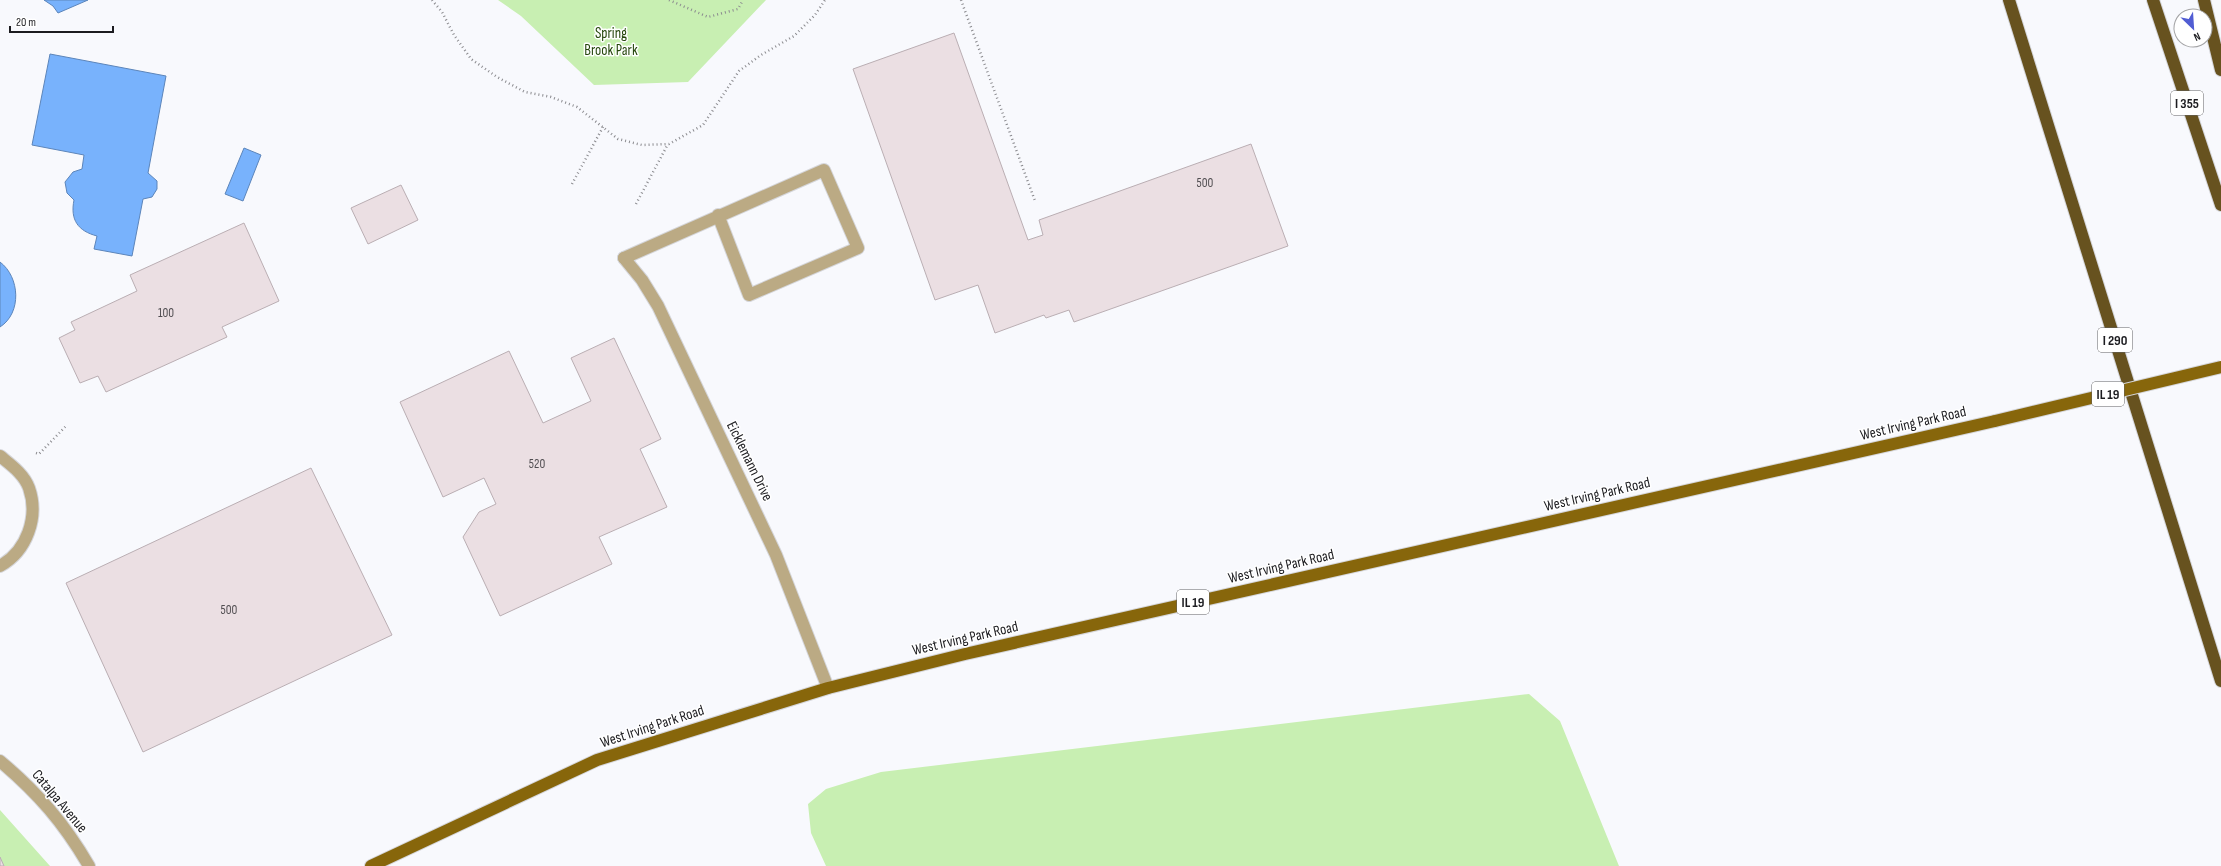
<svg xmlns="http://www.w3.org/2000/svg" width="2221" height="866" viewBox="0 0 2221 866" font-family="'Sofia Sans Condensed',sans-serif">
<rect width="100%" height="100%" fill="#f8f9fd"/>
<!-- green -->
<path fill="#c8efb2" d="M498 0H766L688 82 594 85 521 16Z
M1529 694 1560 721 1619 866H826L811 833 808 804 826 789 881 772Z
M0 810 50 866H0Z"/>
<!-- water -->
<path fill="#78b2fc" stroke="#5c85ba" d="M44 0H88L58 13 53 6Z
M50 54 166 76 148 173 157 181V189L152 197 143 199 132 256 94 249 97 236C78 231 70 220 74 200L67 193 65 182 73 172 82 169 84 155 32 145Z
M244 148 261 155 243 201 225 194Z
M0 262C20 277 22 313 0 327Z"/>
<!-- building -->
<path fill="#ebdfe3" stroke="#baaeb3" d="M954 33 1028 240 1043 235 1039 220 1251 144 1288 246 1074 322 1069 310 1046 318 1044 315 995 333 978 285 935 300 853 69Z
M401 185 418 220 368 244 351 208Z
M244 223 279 301 222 327 227 337 106 392 98 376 80 383 59 338 75 330 71 322 137 291 130 275Z
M614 338 661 439 640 449 667 507 599 537 612 564 500 616 463 537 479 512 496 504 484 478 443 497 400 402 509 351 543 423 591 401 571 358Z
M311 468 392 635 143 752 66 583Z
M0 857 4 866H0Z"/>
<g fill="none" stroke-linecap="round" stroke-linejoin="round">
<!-- service casing -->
<g stroke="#d5d6da" stroke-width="14">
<path id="service" d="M624 258 824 170 858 248 749 295 718 215"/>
</g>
<!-- minor casing -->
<g stroke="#d5d6da" stroke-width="14">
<path id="minor" d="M624 258 642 280 658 306 776 555 828 688
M0 456C11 465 24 474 29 488 39 517 27 551 0 566
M0 761C38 793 64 823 89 866"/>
</g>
<!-- primary casing -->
<g stroke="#d5d6da" stroke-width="14">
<path id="primary" d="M371 866 597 760 828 688 965 654 1995 421"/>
</g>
<!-- motorway casing -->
<g stroke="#d5d6da" stroke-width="14">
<path id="motorway" d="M2009 0 2221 681
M2153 0 2221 205
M2204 0 2221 70"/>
</g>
<!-- path -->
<path stroke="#8b8b8f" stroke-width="2.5" stroke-dasharray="1 3" stroke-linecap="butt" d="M432 0 442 12 454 35 471 59 497 77 525 92 551 97 577 107 618 139 642 145 669 144 703 125 739 71 761 55 794 36 815 15 825 0
M669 0 708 17 738 9 743 0
M961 0 1035 201
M572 184 603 127
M636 204 668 144
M36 453 39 454 66 426"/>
<!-- service -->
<use href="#service" stroke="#bbaa84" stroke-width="12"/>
<!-- minor -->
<use href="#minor" stroke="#bbaa84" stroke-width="12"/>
<!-- primary -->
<use href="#primary" stroke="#87660b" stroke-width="12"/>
<!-- motorway -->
<use href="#motorway" stroke="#67521f" stroke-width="12"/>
<!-- primary-bridge casing -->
<g stroke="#d5d6da" stroke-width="14" stroke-linecap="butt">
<path id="primary-bridge" d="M1995 421 2221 367"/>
</g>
<!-- primary-bridge -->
<use href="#primary-bridge" stroke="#87660b" stroke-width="12"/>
</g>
<g text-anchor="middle" stroke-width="3" stroke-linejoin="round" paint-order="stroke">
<!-- number labels -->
<g font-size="13" fill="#504d51">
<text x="1205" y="187">500</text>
<text x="166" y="317">100</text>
<text x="537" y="468">520</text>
<text x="229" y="614">500</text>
</g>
<!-- shield labels -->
<g fill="#fff" stroke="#606063" stroke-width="1">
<rect x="2171" y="91" width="32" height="24" rx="3"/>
<rect x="2098" y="328" width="34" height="24" rx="3"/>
<rect x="2092" y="382" width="32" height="24" rx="3"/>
<rect x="1177" y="590" width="32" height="24" rx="3"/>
</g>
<g font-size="14" font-weight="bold" fill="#1c1c20">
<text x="2187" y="108">I 355</text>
<text x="2115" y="345">I 290</text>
<text x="2108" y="399">IL 19</text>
<text x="1193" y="607">IL 19</text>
</g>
<!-- park labels -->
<g font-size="15" fill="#25460c" stroke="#fff">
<text x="611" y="38">Spring<tspan x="611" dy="17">Brook Park</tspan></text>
</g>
<!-- street labels -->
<g font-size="15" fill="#1c1c20" stroke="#fff">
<text transform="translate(1913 423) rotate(-13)" y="5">West Irving Park Road</text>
<text transform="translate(750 461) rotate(64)" y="5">Eicklemann Drive</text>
<text transform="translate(1597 494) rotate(-13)" y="5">West Irving Park Road</text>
<text transform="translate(1281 566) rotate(-13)" y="5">West Irving Park Road</text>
<text transform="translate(965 638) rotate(-13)" y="5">West Irving Park Road</text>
<text transform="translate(652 726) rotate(-18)" y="5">West Irving Park Road</text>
<text transform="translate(60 801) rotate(50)" y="5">Catalpa Avenue</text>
</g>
</g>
<!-- north arrow -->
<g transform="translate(2193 28) rotate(155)"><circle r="19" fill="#ffffff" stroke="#a4a4a6"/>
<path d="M0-3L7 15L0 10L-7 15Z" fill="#515dd3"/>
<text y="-6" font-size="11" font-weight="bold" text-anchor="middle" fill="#1c1c20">N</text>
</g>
<!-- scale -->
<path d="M10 26v6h103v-6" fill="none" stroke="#1c1c20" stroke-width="2"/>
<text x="16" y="26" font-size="12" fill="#1c1c20" stroke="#ffffff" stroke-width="3" paint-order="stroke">20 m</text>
</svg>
